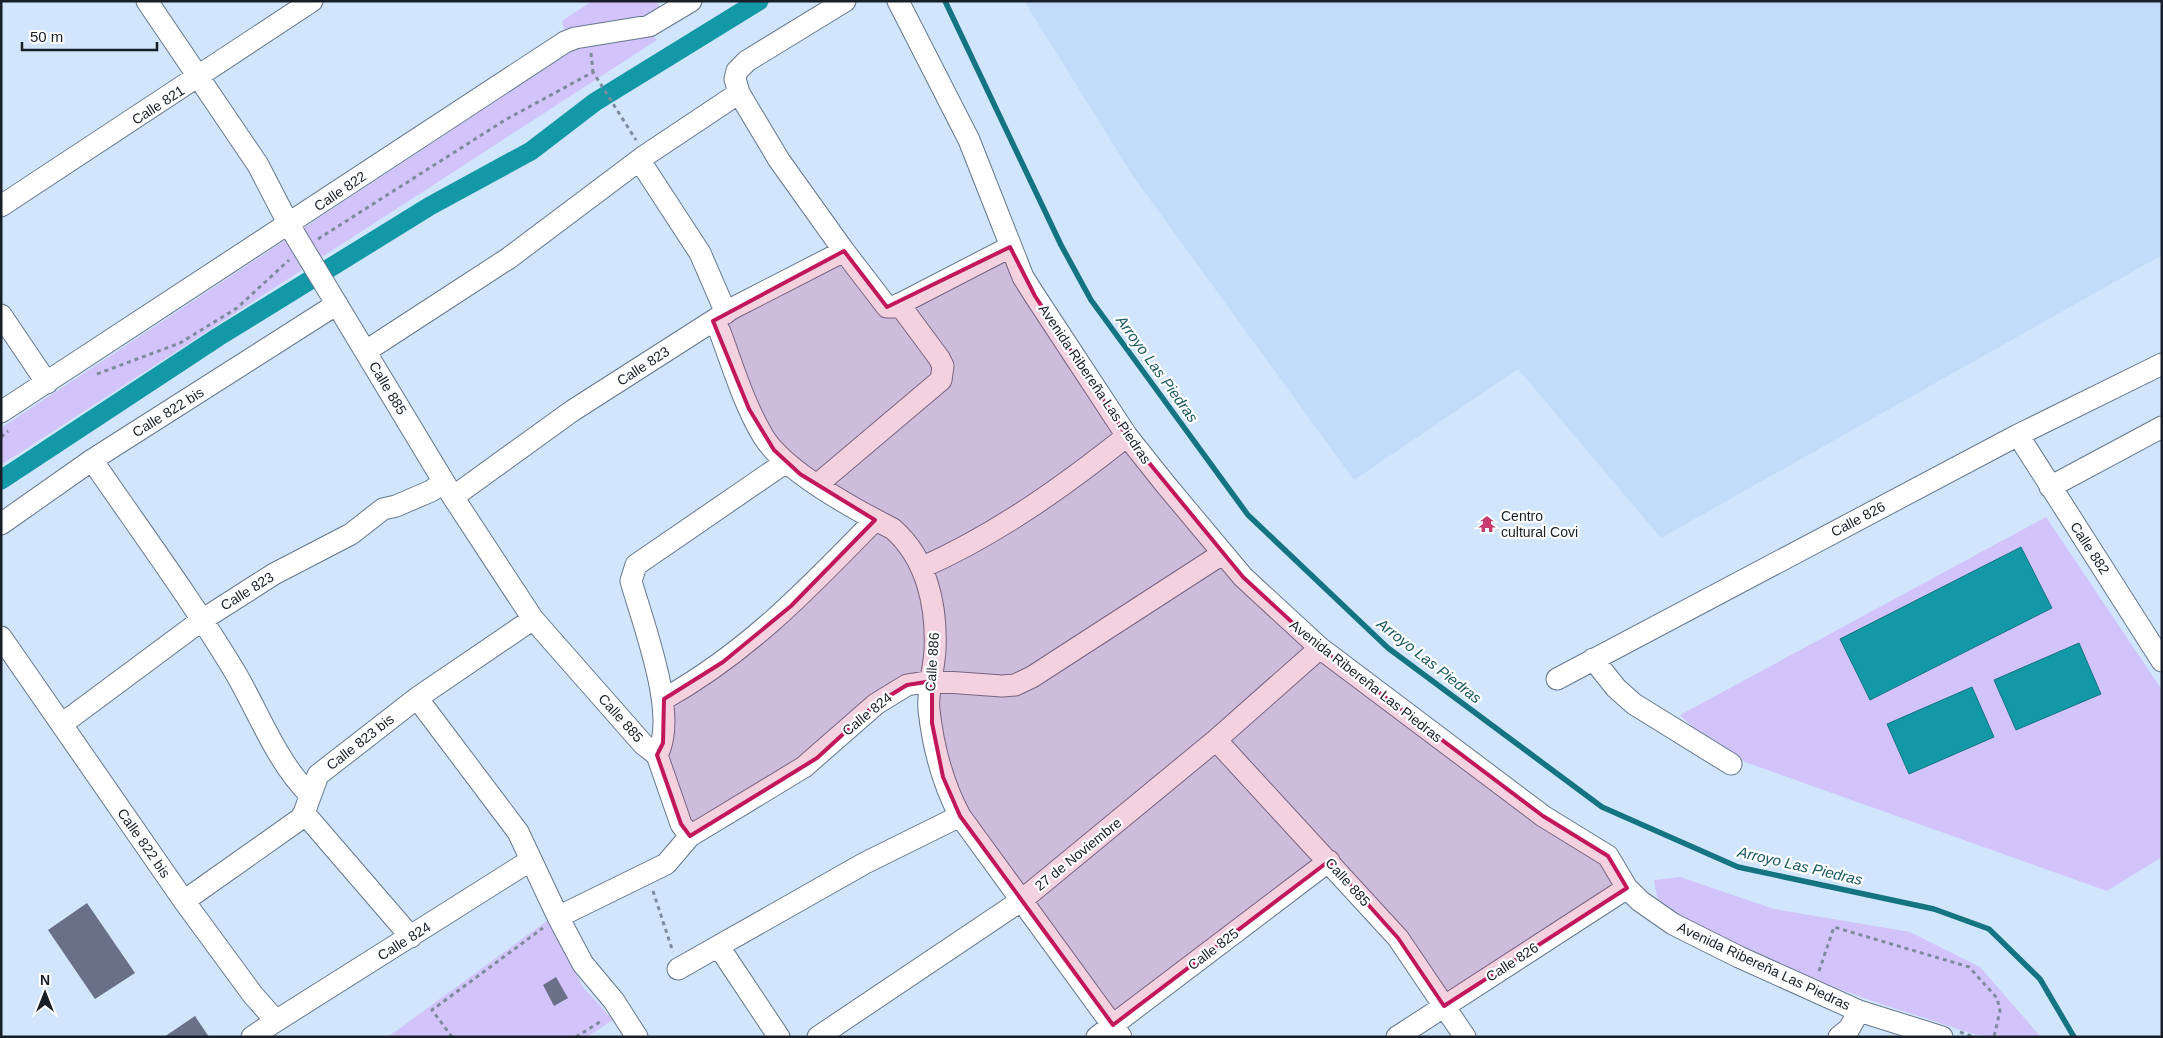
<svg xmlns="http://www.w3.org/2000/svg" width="2163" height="1038" viewBox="0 0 2163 1038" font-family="Helvetica,sans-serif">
<rect width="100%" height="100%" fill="#d1e5fd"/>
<!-- built -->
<path fill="#c1dbf9" d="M1024 1H2162V255L1661 538 1518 369 1354 480 1133 176Z"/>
<!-- green -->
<path fill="#d2c4fb" d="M592 1H656L661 9C636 28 595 26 564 29L562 21Z
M650 33 657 40 1 465V428L579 46Z
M2046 517 2162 690V857L2107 891 1745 762 1701 735 1680 715Z
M1680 877 1774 909 1910 932 1980 967 2041 1037H1983L1878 1003 1736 952 1664 911 1657 897 1654 880Z
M548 920 583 987 613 1020 587 1037H388Z"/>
<!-- water -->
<path fill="#1398a7" stroke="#147481" d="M2021 547 2052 608 1870 700 1840 639Z
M2079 643 2101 694 2016 730 1994 680Z
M1972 687 1994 737 1909 774 1887 724Z"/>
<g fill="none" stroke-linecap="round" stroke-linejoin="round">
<!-- stream -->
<path stroke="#147481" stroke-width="5.5" d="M945 1 1061 245 1091 300 1248 515 1388 648 1602 807 1738 867 1934 909 1989 929 2040 979 2074 1037"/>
<!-- canal -->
<path stroke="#1398a7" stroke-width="19" d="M1 480 218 337 430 206 531 151 595 102 759 1"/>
</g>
<!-- building -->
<path fill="#6a7088" d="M87 903 135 973 95 999 48 930Z
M556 977 568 998 554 1006 543 985Z
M195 1016 209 1037H164Z"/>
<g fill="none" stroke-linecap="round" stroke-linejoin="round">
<!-- minor casing -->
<g stroke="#65778c" stroke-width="23">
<path id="minor" d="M147 1 258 165 289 225 453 497 533 619 643 744 657 755
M845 1 747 61 737 71 735 79 739 93 779 160 844 251 887 307H894L1010 247
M898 1 969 140 1023 277 1035 296 1127 436 1166 485 1243 577 1320 648 1543 816 1608 856 1627 888 1640 901 1673 924 1739 957 1859 1011 1942 1037
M640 161 700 253 726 313
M1 206 312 1
M1 315 47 383
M713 321 720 332C733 367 744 404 763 436 784 471 856 510 893 529 927 559 937 606 935 650 934 670 927 691 929 710 933 746 943 784 960 816L1121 1037
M366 351 509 258 646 155 739 93
M1 412 565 42 575 38 649 26 691 1
M2018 435 2162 661
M92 460C140 530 191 599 235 672 259 713 276 761 310 795
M818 484 941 380 943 366 939 358 899 304
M2050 487 2162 427
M453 497 572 411 733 308 844 251
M1 524 92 460 337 304
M923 567C997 534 1063 487 1127 436
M1 637 184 901 253 995 276 1021 252 1037
M1593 659 1616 688 1634 704 1731 764
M1557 679 2018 435 2162 364
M417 698 518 832 558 917 583 964 614 1001 637 1037
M664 699C748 652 809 588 875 520
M62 724 202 620 274 574 351 534 383 509 396 506 431 491 444 482
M1216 740 1398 938 1465 1037
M304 813 411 937
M690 836 681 824 657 755C679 716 643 624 631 581L636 565 786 462
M184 901 300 819 304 813 318 775 417 698 533 619
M558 917 666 864 690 836 804 767 876 704 907 685 932 681 1002 686 1015 685 1032 677 1222 554
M719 947 779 1037
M678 969 865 863 960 816
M276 1021 531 860
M818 1037 1022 900 1216 740 1320 648
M1097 1037 1329 861
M1397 1037 1627 888
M1839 1037 1849 1029 1859 1011"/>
</g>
<!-- path -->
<path stroke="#7d8b9c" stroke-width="3" stroke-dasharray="4 4" stroke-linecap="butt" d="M591 53 593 72
M318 239 505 120 593 72 636 140
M97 374 180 343 237 308 289 260
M1 437 8 431
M653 891 673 952
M1819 971 1834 927 1969 967 1997 998 2000 1011 1994 1037
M1960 1032 1974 1037
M452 1037 432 1010 543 928
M576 1037 603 1020"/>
<!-- minor -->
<use href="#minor" stroke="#fff" stroke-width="21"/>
</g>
<!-- marked area -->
<path fill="#c2185b" fill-opacity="0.2" stroke="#c2185b" stroke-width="4" stroke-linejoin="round" d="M1010 247 1035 296 1127 436 1243 577 1320 648 1543 816 1608 856 1627 888 1444 1006 1398 938 1329 861 1113 1025 960 816 943 777 932 723V681L907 685 876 704 817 758 690 836 681 824 657 755 663 743 664 699 723 662 791 606 875 520 800 474 774 450 749 409 713 321 844 251 887 307Z"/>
<!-- icons -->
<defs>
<g id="temple-bare" transform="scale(1.35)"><path d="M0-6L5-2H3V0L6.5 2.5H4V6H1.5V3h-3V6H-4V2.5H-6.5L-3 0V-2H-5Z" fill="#c63a6d" stroke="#fff" stroke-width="2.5" paint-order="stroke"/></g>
</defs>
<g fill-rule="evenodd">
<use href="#temple-bare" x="1487" y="524"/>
</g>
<g text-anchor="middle" stroke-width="4.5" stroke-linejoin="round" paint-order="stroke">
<!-- street labels -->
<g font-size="14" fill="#181f28" stroke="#fff">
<text transform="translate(158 105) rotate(-33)" y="5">Calle 821</text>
<text transform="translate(340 191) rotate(-34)" y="5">Calle 822</text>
<text transform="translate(643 366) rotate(-33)" y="5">Calle 823</text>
<text transform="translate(1095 384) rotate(56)" y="5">Avenida Ribereña Las Piedras</text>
<text transform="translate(388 388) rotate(59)" y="5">Calle 885</text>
<text transform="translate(168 412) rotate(-32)" y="5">Calle 822 bis</text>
<text transform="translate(1858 519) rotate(-28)" y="5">Calle 826</text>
<text transform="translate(2090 548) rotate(57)" y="5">Calle 882</text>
<text transform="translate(247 591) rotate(-32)" y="5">Calle 823</text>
<text transform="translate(932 662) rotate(-86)" y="5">Calle 886</text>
<text transform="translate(1366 681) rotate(38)" y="5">Avenida Ribereña Las Piedras</text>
<text transform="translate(867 714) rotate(-39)" y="5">Calle 824</text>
<text transform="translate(621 718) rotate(48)" y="5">Calle 885</text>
<text transform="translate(360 742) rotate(-38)" y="5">Calle 823 bis</text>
<text transform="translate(144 843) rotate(55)" y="5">Calle 822 bis</text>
<text transform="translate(1078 854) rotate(-39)" y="5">27 de Noviembre</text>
<text transform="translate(1348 882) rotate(48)" y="5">Calle 885</text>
<text transform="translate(404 941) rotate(-32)" y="5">Calle 824</text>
<text transform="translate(1213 949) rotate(-37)" y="5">Calle 825</text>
<text transform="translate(1512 962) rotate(-33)" y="5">Calle 826</text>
<text transform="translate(1764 966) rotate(25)" y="5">Avenida Ribereña Las Piedras</text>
</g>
<!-- poi labels -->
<g font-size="14" fill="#181f28" stroke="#fff" text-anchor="start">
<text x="1501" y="521">Centro<tspan x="1501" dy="16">cultural Covi</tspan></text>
</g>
<!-- water labels -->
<g font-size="15" font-style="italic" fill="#16575f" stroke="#fff">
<text transform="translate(1157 369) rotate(54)" y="5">Arroyo Las Piedras</text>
<text transform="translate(1429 661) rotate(38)" y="5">Arroyo Las Piedras</text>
<text transform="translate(1800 866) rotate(13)" y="5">Arroyo Las Piedras</text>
</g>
</g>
<!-- border -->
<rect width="2163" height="1038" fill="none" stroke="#181f28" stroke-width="5"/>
<!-- north arrow -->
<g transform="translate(45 993)" stroke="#ffffff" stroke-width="4" paint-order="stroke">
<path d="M0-4L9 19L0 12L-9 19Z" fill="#181f28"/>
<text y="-8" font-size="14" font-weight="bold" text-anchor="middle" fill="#181f28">N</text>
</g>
<!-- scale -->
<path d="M22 42v8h135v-8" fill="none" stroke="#181f28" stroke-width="2.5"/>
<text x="30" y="42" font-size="15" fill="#181f28" stroke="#ffffff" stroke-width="4" paint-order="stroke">50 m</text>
</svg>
